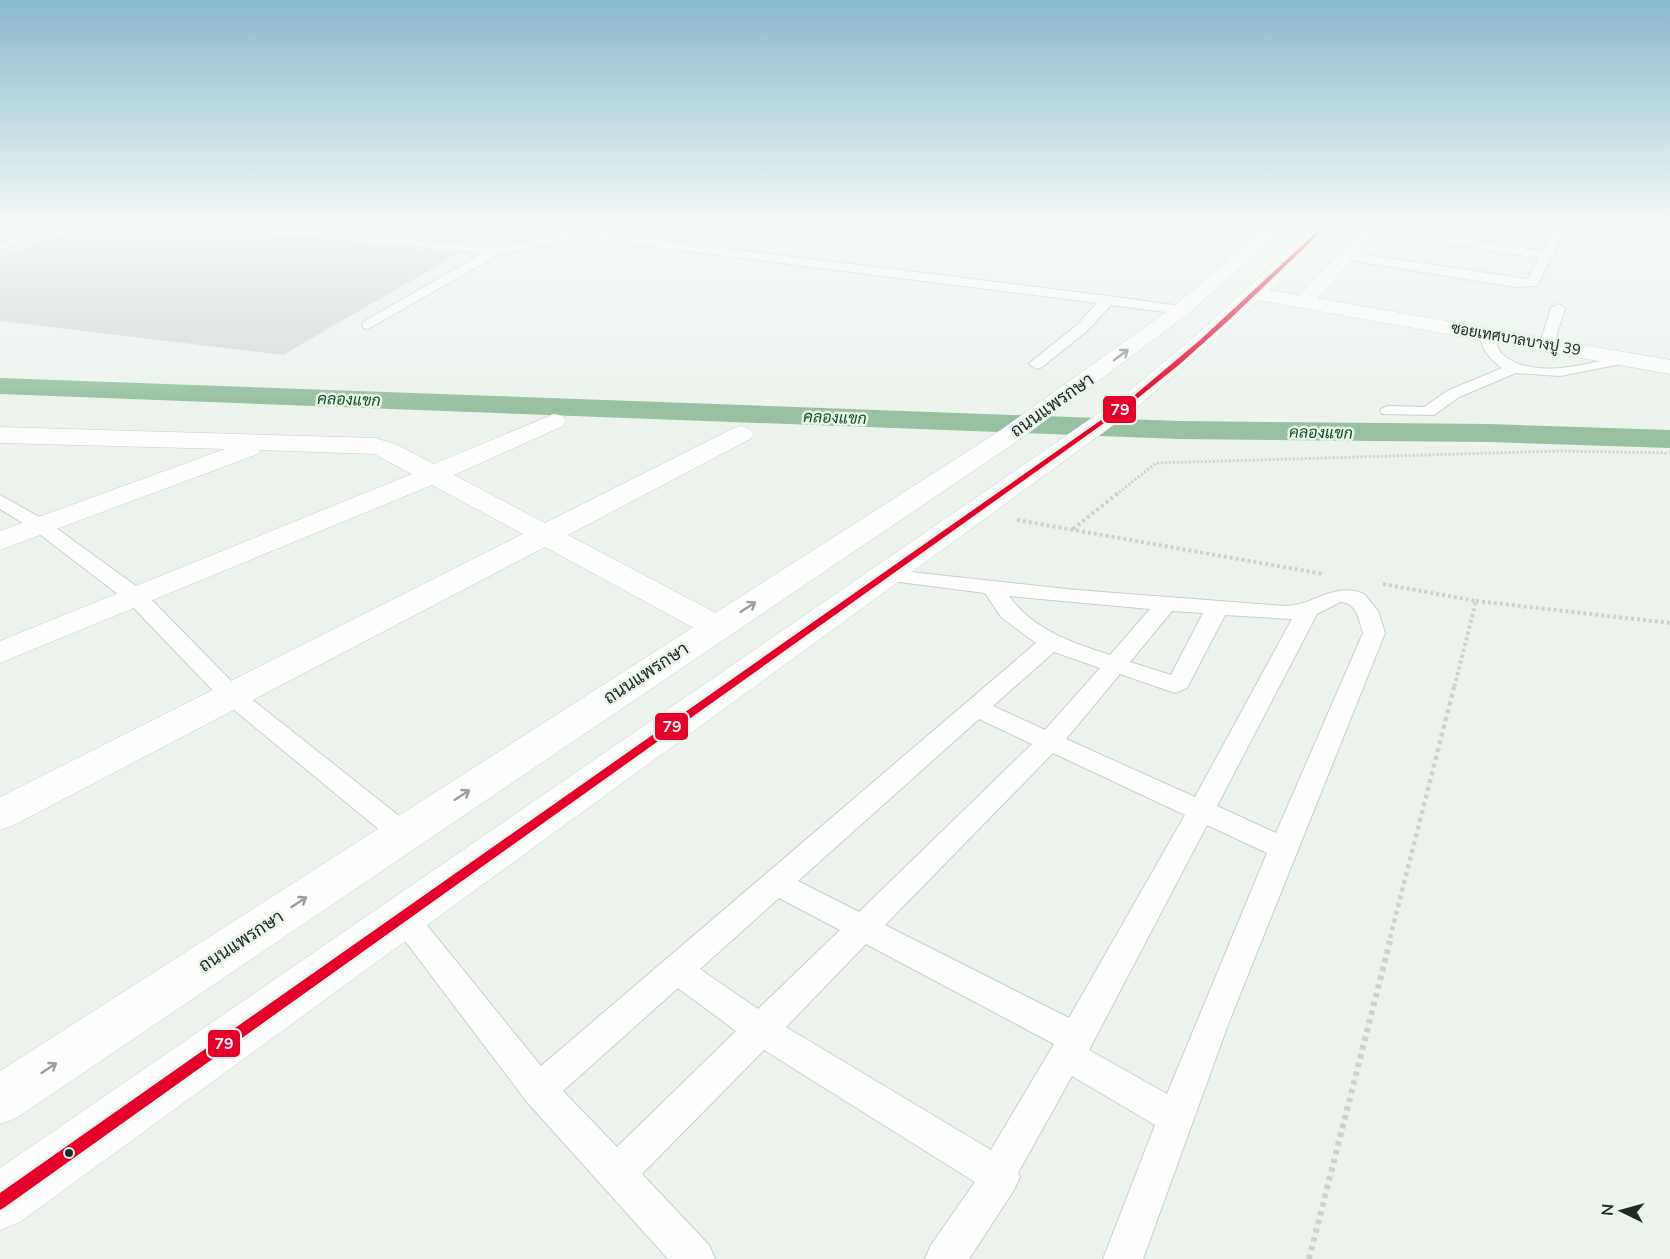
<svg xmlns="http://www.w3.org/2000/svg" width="1670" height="1259" viewBox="0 0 1670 1259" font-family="'Nunito Sans',Sarabun,sans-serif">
<rect width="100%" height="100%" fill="#ecf3ed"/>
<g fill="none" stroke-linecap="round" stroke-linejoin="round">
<!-- canal -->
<path fill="#98c1a1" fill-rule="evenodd" d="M0 378 1179 421 1489 424 1670 430V448L1489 442 1179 439 0 394Z"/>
</g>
<!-- building -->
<path fill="#d6dbd7" d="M82 227H214L229 228 237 232 459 253 283 355 0 321V256Z"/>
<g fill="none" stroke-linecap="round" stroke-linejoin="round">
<!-- lane casing -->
<g stroke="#c8cec9" stroke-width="2">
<path id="lane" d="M50 227H66L0 251V243Z
M231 227H270L496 247 562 235 528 230 522 227H552L1108 296 1181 306 1188 310 1181 314 1111 305 1087 331 1042 367 1037 369 1029 364 1032 361 1077 325 1097 303 568 236V240L500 254 368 329 363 328V322L483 253 237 230Z
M1366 227H1384L1543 251 1556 227H1567L1537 286 1515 287 1342 259 1340 256 1346 252 1528 279 1539 258 1371 231 1367 230Z
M1558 304 1565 308 1554 344 1552 347H1542L1540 344 1551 308Z
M1486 329C1498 332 1494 347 1503 355 1535 381 1590 363 1626 355L1633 359 1631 362 1560 376 1516 373 1459 397 1434 415 1382 414 1380 411 1382 408 1388 406 1424 407 1447 391 1502 368C1489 358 1482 350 1479 333Z
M0 495 48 522 143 591 240 690 413 827 417 834 413 841 403 844 393 841 222 700 127 601 34 530 0 509Z
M883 569 1076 590 1285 606C1314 606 1333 581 1364 594L1378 611 1385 633 1229 1022 1143 1259H1103L1155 1125 1072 1076 1018 1173 1020 1177 1014 1190 969 1259H925L931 1245 975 1182 764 1050 642 1174 709 1245 715 1259H668L527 1102 387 917 391 908 402 905 413 908 541 1066 1036 643 1001 617 985 593 876 579 873 575 876 571ZM1009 596 1150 609 1110 655C1072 643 1033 630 1009 596ZM1340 602C1357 602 1359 620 1363 633L1276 833 1217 806 1317 614ZM1172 611 1203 613 1171 675 1130 662ZM1225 615 1292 619 1195 797 1066 739 1120 674 1175 693 1187 688ZM1054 652 1100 668 1045 730 993 706ZM979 719 1032 744 859 912 798 881ZM1053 753 1185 815 1069 1018 885 925ZM1207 825 1267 853 1167 1094 1089 1050ZM779 898 840 930 758 1009 700 969ZM866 944 1054 1044 991 1150 786 1027ZM678 988 736 1031 617 1147 563 1091Z"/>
</g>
<!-- street casing -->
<g stroke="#c8cec9" stroke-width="1">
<path id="street" d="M1188 227C1204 226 1268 223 1277 234L1269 239 1196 232Z
M1363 227H1380L1312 305H1298L1295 301 1298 297Z
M554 414 563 416 566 421 563 426 454 475 545 523 732 429 741 426 750 429 754 434 750 439 568 535 729 620 733 627 729 634 717 637 705 634 545 547 14 825 0 830V797L523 534 432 485 0 663V641L412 474 374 454 261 450 258 454 0 550V531L225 449 0 443V427L375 438 395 444 434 464Z"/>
</g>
<!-- secondary casing -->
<g stroke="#c8cec9" stroke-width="1">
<path id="secondary" d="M1268 227H1286L1188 314 1019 440 18 1117 0 1124V1071L1001 430 1174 306Z
M1315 227H1332L1269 290 1670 360V374L1258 300 1134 410 20 1222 0 1230V1168L1118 400 1195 336Z"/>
</g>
<!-- path-far3 -->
<path stroke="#cfd1cf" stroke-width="3" stroke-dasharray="2 2" stroke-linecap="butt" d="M1116 495 1156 463 1560 451 1670 453"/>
<!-- path-far2 -->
<path stroke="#cfd1cf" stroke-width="4" stroke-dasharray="3 3" stroke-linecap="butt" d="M1017 520 1323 574
M1073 529 1118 493
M1383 584 1476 601 1454 688
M1476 601 1670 623"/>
<!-- path-far1 -->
<path stroke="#cfd1cf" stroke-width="4.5" stroke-dasharray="4 4" stroke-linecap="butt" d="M1390 938 1454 687"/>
<!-- path -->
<path stroke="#cfd1cf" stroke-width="6" stroke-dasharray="4.5 4.5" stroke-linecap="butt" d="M1309 1259 1391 937"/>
<!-- lane -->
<use href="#lane" fill="#fcfdfc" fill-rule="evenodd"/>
<!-- street -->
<use href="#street" fill="#fcfdfc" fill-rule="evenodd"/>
<!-- secondary -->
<use href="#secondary" fill="#fcfdfc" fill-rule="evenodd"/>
<!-- bus-1 casing -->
<g stroke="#e9f6eb" stroke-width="5">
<path id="bus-1" d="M1322 227H1326L1229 320 1180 364 1128 406 5 1207 0 1210V1193L1124 404 1200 340Z"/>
</g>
<!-- bus-1 -->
<use href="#bus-1" fill="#e4002b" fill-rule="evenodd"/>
</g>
<!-- one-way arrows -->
<defs><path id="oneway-shaft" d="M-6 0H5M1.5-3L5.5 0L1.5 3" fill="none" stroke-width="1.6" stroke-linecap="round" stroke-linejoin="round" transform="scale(1.5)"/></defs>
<g stroke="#9a9d9b">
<use href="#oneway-shaft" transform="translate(1121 355) rotate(-37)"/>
<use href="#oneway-shaft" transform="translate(748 607) rotate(-33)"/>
<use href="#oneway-shaft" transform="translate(462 795) rotate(-33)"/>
<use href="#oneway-shaft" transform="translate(299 902) rotate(-33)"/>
<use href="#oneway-shaft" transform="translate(49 1068) rotate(-33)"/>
</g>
<!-- sky -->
<linearGradient id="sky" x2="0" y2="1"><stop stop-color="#88b9cc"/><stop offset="0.56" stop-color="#f6faf7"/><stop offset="1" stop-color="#f6faf7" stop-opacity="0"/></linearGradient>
<rect width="1670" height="403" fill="url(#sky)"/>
<!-- markers -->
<circle fill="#232824" stroke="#e9f6eb" stroke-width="2" cx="69" cy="1153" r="5"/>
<g text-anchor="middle" stroke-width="5" stroke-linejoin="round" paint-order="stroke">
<!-- far-street labels -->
<g font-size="15" fill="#232824" stroke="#e9f6eb">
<text transform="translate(1516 339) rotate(10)" y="5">ซอยเทศบาลบางปู 39</text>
</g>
<!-- far-water labels -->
<g font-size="16" font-style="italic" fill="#0d4d24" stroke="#e9f6eb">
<text transform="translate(349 399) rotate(2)" y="6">คลองแขก</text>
<text transform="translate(835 417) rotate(2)" y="6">คลองแขก</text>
<text transform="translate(1321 432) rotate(1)" y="6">คลองแขก</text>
</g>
<!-- street labels -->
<g font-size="18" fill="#232824" stroke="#e9f6eb">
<text transform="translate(1052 405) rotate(-35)" y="6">ถนนแพรกษา</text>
<text transform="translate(646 673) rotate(-33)" y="6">ถนนแพรกษา</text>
<text transform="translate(241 941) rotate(-33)" y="6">ถนนแพรกษา</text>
</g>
</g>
<g stroke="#e9f6eb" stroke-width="2">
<rect x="1102" y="395" width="35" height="29" rx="6" fill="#e4002b"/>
<rect x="654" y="712" width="35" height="29" rx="6" fill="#e4002b"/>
<rect x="207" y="1029" width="34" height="29" rx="6" fill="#e4002b"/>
</g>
<g font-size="16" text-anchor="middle" font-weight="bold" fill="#fff">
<text x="1120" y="415">79</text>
<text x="672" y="732">79</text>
<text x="224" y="1049">79</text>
</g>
<!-- north arrow -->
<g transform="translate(1622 1211) rotate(275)" stroke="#e9f6eb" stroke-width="4.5" paint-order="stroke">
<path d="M0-4.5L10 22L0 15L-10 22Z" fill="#232824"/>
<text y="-9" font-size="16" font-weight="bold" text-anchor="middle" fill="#232824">N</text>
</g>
</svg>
